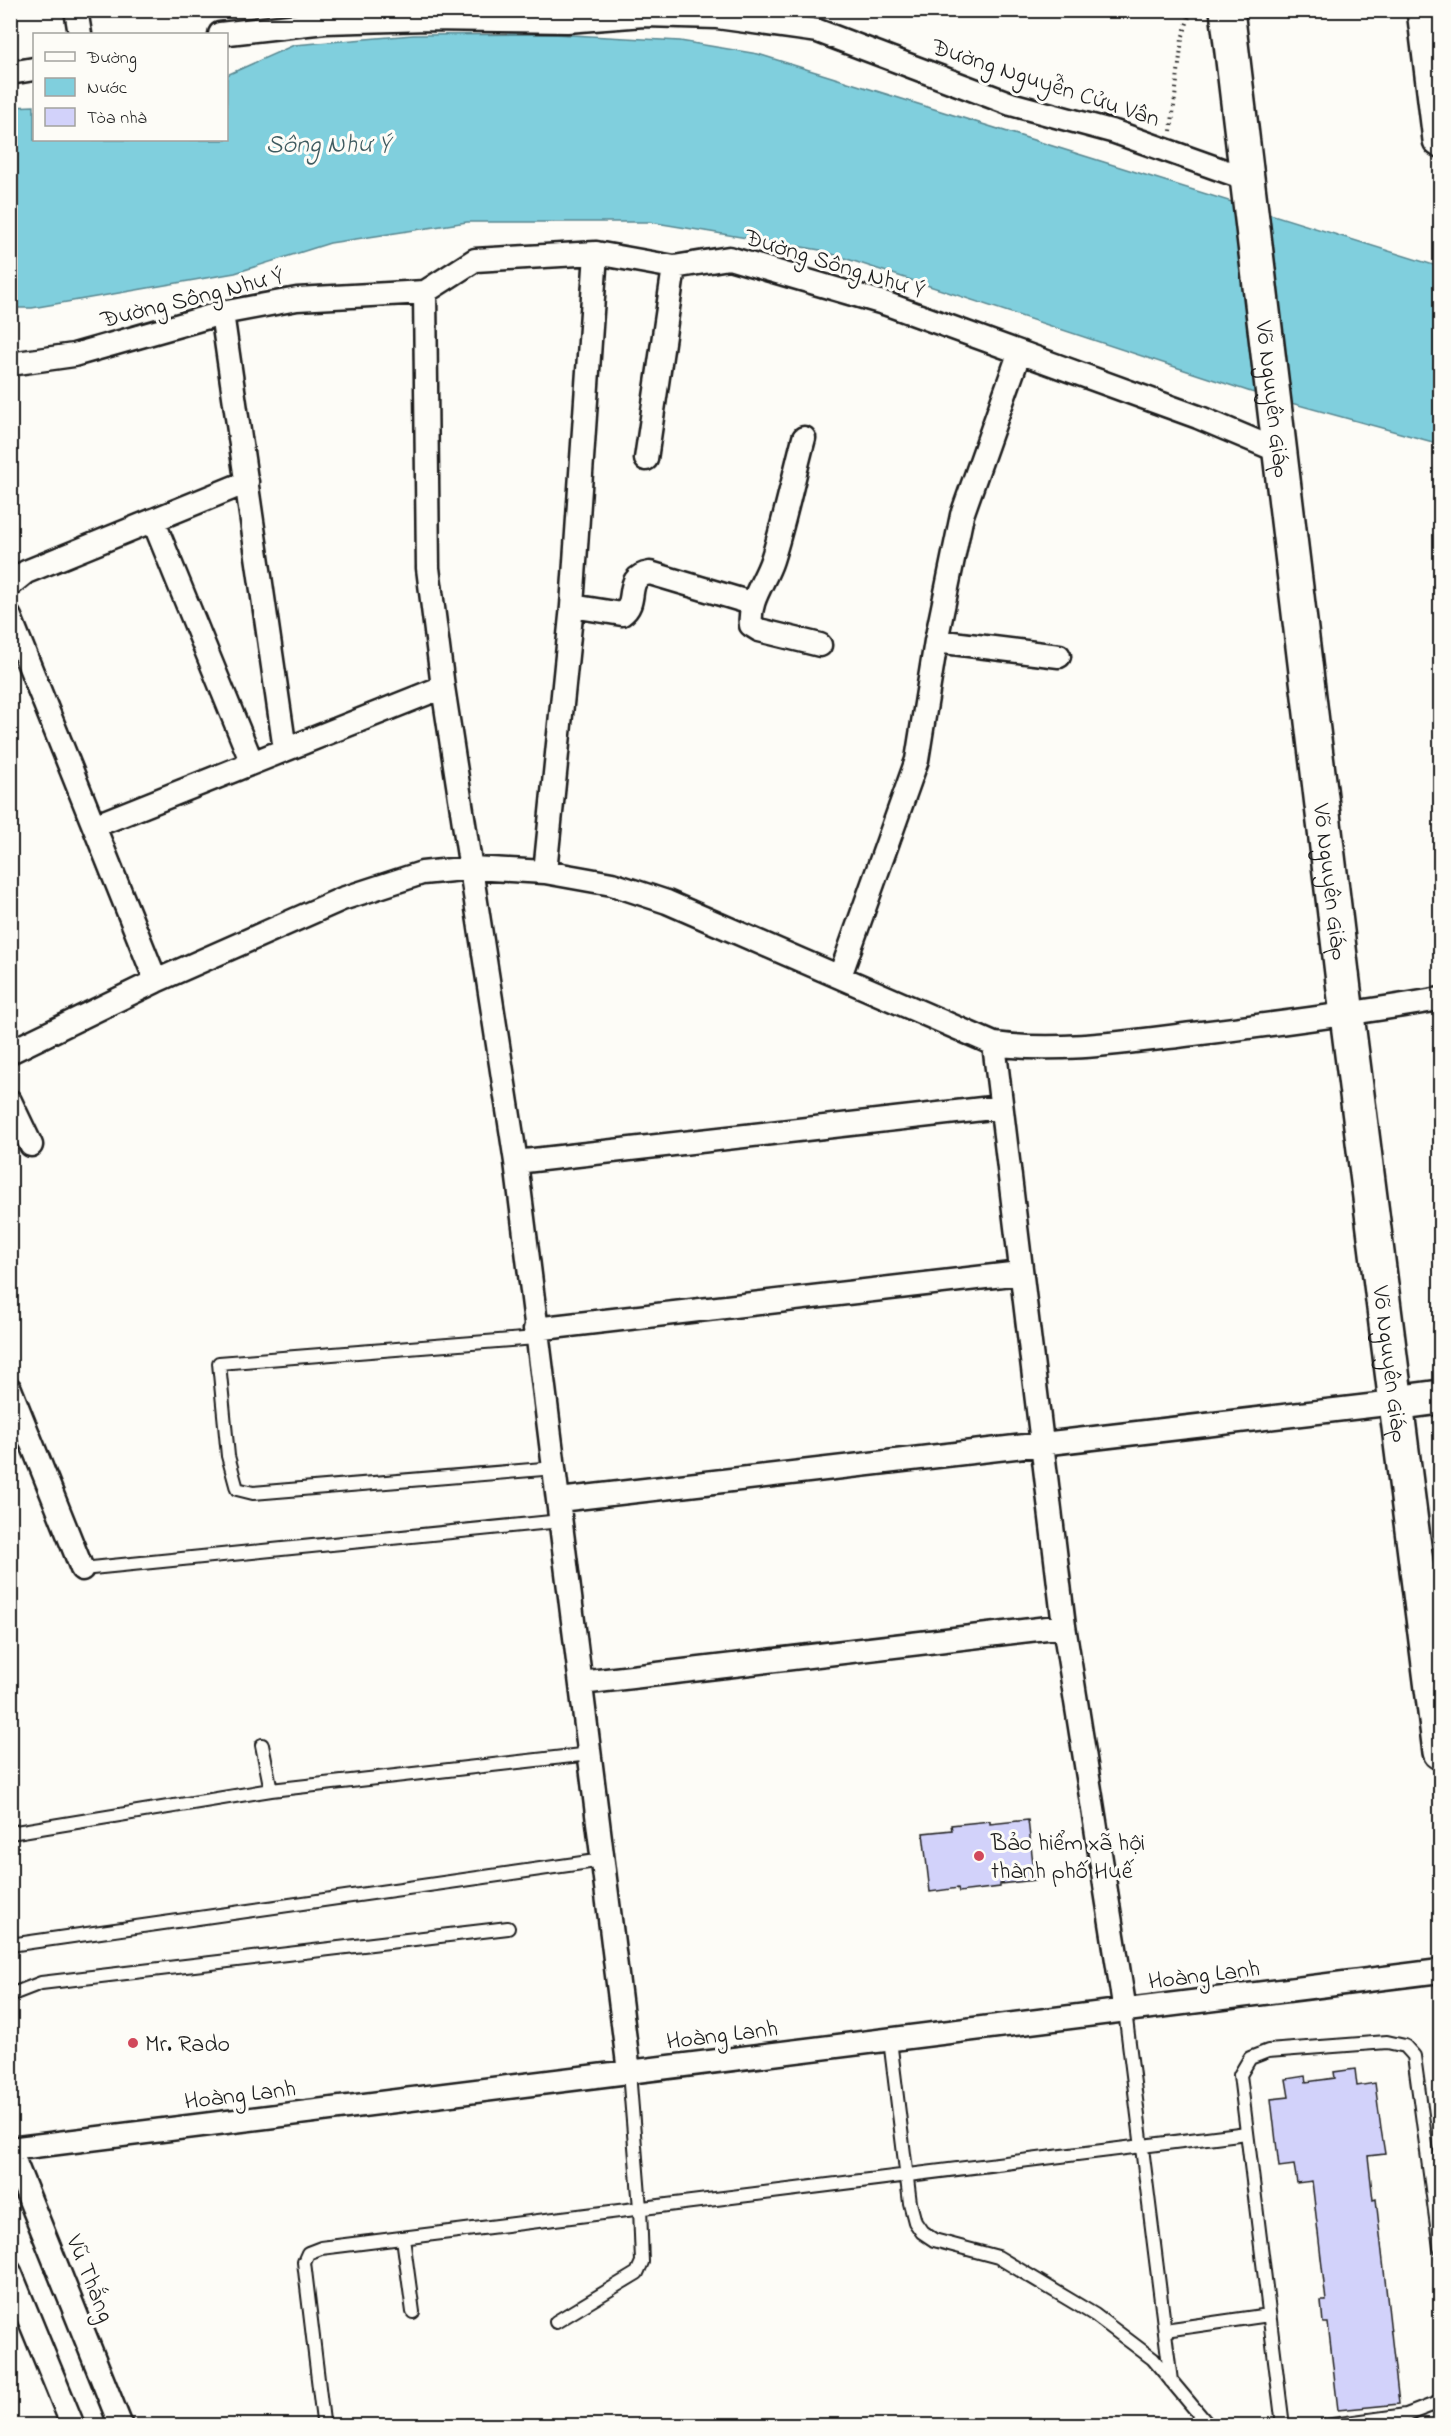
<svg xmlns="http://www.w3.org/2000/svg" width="1451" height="2436" viewBox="0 0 1451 2436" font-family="'Indie Flower',sans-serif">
<rect width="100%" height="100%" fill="#fdfcf7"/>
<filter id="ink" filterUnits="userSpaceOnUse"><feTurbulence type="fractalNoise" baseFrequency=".0167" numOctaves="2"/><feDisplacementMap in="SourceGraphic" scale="12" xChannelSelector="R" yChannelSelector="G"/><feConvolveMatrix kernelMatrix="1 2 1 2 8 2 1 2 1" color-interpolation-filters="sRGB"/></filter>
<g filter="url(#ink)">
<!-- water -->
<path fill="#80cfdd" stroke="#588790" stroke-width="1.5" d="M553 34 680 41 758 54 1440 267V444L1251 392 820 250 650 222H467L330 243 235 273 32 308H11L10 107 34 106V140H226L227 75 294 45 413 35Z"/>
<!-- building -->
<path fill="#d2d2fa" stroke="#1c1c1c" stroke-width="1.5" d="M1028 1820 1035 1880 1000 1884V1887L959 1892 958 1888 930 1892 923 1833 952 1830 951 1825 990 1821V1824Z
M1355 2069 1357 2086 1375 2083 1381 2129 1385 2154 1368 2156 1373 2200 1376 2199 1399 2404 1338 2410 1328 2323H1323L1321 2301H1326L1312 2181 1297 2183 1294 2165 1279 2167 1271 2099 1289 2097 1286 2079 1305 2076 1306 2082 1335 2078 1334 2072Z"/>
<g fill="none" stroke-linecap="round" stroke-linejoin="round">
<!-- lane casing -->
<g stroke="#1c1c1c" stroke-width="16">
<path id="lane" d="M536 1338 219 1363 228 1456 237 1489 253 1493 555 1468
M82 1569 561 1521
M262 1745 271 1790 590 1754
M10 1833 271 1790
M10 1945 603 1860
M10 1995 41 1983 508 1928
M1125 2011 1171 2381
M890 2040 910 2203 915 2222 922 2232 934 2240 998 2257 1095 2315 1153 2359 1209 2426
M403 2238 413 2312
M556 2322 637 2273 642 2262 640 2208 629 2072
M1165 2330 1269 2315
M323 2421 304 2262 308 2253 321 2248 1247 2133
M1283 2426 1240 2075 1250 2058 1268 2051 1387 2042 1405 2046 1414 2056 1440 2248
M1325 2426 1406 2415 1440 2402"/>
</g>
<!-- street casing -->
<g stroke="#1c1c1c" stroke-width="27">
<path id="street" d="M76 10 80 34
M220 34 325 22 428 19 567 21 644 15 717 17 818 31 1011 104 1115 132 1247 179
M10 73 34 69
M425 292 428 568 443 687 516 1162 629 2072
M222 313 285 750
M10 364 74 355 222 313 297 299 425 292 475 260 596 253 674 267 729 258 887 304 1198 417 1279 451
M804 438C793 479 785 520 772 560 765 582 748 600 751 625L759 630 820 645
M646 459 674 267
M153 520 252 763
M10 585 26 572 247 482
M572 606 622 614C640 602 622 577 650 573L751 603
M10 617 156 981
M936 641 1059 656
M94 826 443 687
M545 872 572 606 596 253
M840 976 917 760 936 641 962 515 1019 354
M994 1044 1064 1626 1125 2011
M10 1052 156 981 342 899 422 873 472 868 545 872 612 884 667 902 994 1044C1060 1053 1127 1042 1193 1034 1276 1024 1358 1013 1440 999
M10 1101 31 1145
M516 1162 1000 1107
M535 1329 1020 1273
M10 1389 82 1569
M559 1500 1395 1403
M581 1683 1064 1626
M10 2149 1440 1971
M10 2150 121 2426
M10 2272 73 2426"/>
</g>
<!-- secondary casing -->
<g stroke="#1c1c1c" stroke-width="38">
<g id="secondary">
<path id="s1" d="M1227 10 1347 1015 1440 1752"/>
<path d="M1424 10 1440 140"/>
<path d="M1395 1403 1440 1397"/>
</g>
</g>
<!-- path -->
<path stroke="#1c1c1c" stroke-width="4" stroke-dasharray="1.5 4.5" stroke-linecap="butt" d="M1171 131 1182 39 1191 10"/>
<!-- lane -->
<use href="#lane" stroke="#fdfcf7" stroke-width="12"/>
<!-- street -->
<use href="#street" stroke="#fdfcf7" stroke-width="22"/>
<!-- secondary -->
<use href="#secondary" stroke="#fdfcf7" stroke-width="33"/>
</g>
</g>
<!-- markers -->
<g fill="#d1495b" stroke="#fdfcf7" stroke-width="2">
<circle cx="979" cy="1856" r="6"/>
<circle cx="133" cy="2043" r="6"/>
</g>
<g text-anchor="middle" stroke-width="6" stroke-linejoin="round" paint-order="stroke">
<!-- street labels -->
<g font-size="24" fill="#1c1c1c" stroke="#fdfcf7">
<text transform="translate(1046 82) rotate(18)" y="8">Đường Nguyễn Cửu Vân</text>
<text transform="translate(835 263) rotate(17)" y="8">Đường Sông Như Ý</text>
<text transform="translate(192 297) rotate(-14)" y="8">Đường Sông Như Ý</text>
<text dy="8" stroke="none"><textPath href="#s1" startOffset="392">Võ Nguyên Giáp</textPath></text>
<text dy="8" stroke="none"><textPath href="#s1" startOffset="878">Võ Nguyên Giáp</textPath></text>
<text dy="8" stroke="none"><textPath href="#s1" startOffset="1364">Võ Nguyên Giáp</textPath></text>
<text transform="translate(1204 1974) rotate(-7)" y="8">Hoàng Lanh</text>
<text transform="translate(722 2034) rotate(-7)" y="8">Hoàng Lanh</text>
<text transform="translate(240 2094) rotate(-7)" y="8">Hoàng Lanh</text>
<text transform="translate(91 2278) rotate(68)" y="8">Vũ Thắng</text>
</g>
<!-- poi labels -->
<g font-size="24" fill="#1c1c1c" stroke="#fdfcf7" text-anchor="start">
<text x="991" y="1850">Bảo hiểm xã hội<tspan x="991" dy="28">thành phố Huế</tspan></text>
<text x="145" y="2051">Mr. Rado</text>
</g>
<!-- water labels -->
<g font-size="26" font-style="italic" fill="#3f5b60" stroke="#fdfcf7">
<text x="328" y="152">Sông Như Ý</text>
</g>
</g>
<!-- margin -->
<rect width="1451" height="2436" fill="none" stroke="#fdfcf7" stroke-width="36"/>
<rect x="18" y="18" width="1415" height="2400" fill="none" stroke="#1c1c1c" stroke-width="2" filter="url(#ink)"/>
<!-- legend -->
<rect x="33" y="33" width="195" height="108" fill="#fdfcf7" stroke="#a3a29f" stroke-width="1.5"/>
<rect x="45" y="52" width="30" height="9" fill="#fdfcf7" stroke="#a3a29f" stroke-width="1.5"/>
<text x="87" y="63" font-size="18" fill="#1c1c1c">Đường</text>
<rect x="45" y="78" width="30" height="18" fill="#80cfdd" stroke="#a3a29f" stroke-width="1.5"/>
<text x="87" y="93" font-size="18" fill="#1c1c1c">Nước</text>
<rect x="45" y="108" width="30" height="18" fill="#d2d2fa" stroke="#a3a29f" stroke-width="1.5"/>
<text x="87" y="123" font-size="18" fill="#1c1c1c">Tòa nhà</text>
</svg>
